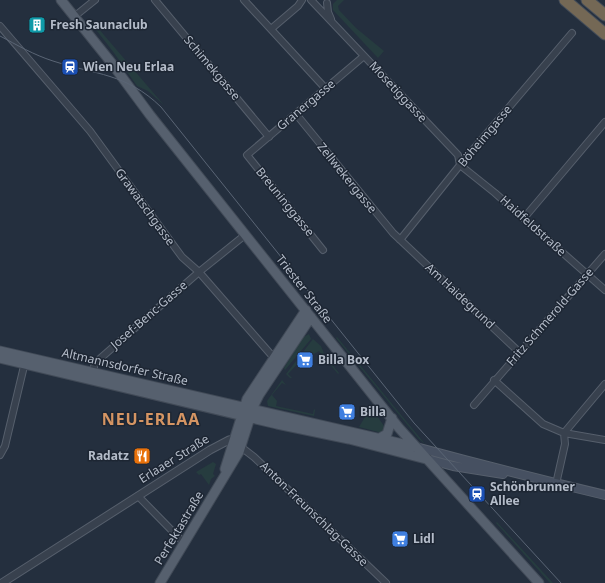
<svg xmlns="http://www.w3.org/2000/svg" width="605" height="583" viewBox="0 0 605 583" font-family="'Noto Sans',sans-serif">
<rect width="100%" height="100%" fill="#242f3e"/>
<!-- green -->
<path fill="#263c3f" d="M337 0H344L338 6 339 10 356 28 384 51 378 58 333 10V4Z
M92 21 157 97 164 105 148 91 137 86 114 53 90 22Z
M309 334 311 339 285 370 284 368 302 338Z
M337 337 425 444 419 439 336 338Z
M313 339 321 346 325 356 339 373 338 374 319 351 314 354 310 351 288 374 292 378H290L286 374Z
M282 380 286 385 282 383 272 395 277 401 276 406 313 414 314 409 315 410 314 416 268 406 267 401Z
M371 407 384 426 382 433 359 427Z
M213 462 216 464 213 474 215 476 211 479 209 485 201 474 199 475 196 472Z
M497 522 553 583H550L496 523Z"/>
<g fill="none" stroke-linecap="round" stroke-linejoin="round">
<!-- minor casing -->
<g stroke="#565f6c" stroke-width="8">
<path id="minor" d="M155 0 269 137
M244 0 326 89
M311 0 458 155 460 165 495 193 605 290
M327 3 328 12 331 19
M75 16 95 0
M0 26 90 131 182 257 199 272 274 358
M271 29 298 6 302 0
M296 114 393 233 519 352
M524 218 605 122
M400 240 460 165 572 33
M323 250 247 155 364 56
M92 375 95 363 199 272 245 235
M494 380 543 424 564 433 605 440
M474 405 605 254
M564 433 605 384
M241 447 254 457 386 583
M0 455 5 446 25 362
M556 484 565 444 564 433
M138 496 184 543"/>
</g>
<!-- tertiary casing -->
<g stroke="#565f6c" stroke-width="9">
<path id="tertiary" d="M2 583 210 450 229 440 235 439"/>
</g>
<!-- secondary casing -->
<g stroke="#565f6c" stroke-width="10">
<path id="secondary" d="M416 447C479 464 542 480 605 495
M427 459 453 466 503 474"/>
</g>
<!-- primary casing -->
<g stroke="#414a57" stroke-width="11">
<path id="primary" d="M61 0 110 61 150 115 399 428 539 583
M0 351 416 447
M0 358 277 424 349 439 426 459
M380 438 387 434 392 418
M225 469 247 399 306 310
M160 583 239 452 254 405 259 395 311 317"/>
</g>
<!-- motorway casing -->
<g stroke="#434c59" stroke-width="13">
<path id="motorway" d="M565 0 605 34
M587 0 605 15"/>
</g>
<!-- minor -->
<use href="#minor" stroke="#38414e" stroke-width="6"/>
<!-- tertiary -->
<use href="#tertiary" stroke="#38414e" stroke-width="7"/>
<!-- secondary -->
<use href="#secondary" stroke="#465061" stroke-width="8"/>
<!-- primary -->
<use href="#primary" stroke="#56606e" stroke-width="9"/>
<!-- motorway -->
<use href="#motorway" stroke="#746855" stroke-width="11"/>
<!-- tram -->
<path stroke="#5a6575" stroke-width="1" d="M0 36C17 45 34 55 53 61 96 75 126 73 161 107L414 423 561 583"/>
</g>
<!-- icons -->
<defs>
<g id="building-square" transform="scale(0.9)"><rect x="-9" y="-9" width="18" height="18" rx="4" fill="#0f9aa8" stroke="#1d2633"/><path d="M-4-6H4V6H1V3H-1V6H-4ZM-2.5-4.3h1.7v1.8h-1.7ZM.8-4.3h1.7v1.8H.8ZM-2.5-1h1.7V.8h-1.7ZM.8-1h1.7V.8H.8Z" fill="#fff"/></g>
<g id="station-square" transform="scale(0.9)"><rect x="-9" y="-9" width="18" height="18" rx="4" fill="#1a4fb4" stroke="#1d2633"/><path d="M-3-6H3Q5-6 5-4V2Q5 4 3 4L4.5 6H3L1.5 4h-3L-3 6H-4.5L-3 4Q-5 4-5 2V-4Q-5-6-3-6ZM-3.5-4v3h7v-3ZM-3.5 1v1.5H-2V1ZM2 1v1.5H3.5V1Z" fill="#fff"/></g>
<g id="supermarket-square" transform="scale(0.9)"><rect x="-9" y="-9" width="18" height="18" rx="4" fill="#3f7fe0" stroke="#1d2633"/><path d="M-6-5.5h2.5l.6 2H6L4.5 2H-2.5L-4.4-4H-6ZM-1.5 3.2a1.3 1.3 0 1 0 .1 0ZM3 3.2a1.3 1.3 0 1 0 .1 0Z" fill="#fff"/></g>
<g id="restaurant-square" transform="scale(0.9)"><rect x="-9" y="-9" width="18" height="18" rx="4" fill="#e8710a" stroke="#1d2633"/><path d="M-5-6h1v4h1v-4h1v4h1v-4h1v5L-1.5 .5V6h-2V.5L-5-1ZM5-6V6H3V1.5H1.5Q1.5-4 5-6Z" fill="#fff"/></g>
</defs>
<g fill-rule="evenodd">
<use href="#building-square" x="37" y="25"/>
<use href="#station-square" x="70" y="67"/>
<use href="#supermarket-square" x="305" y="360"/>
<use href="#supermarket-square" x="347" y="412"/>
<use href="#restaurant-square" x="142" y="456"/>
<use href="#station-square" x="477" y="494"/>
<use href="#supermarket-square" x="400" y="539"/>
</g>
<g text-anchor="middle" stroke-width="3" stroke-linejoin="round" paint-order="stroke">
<!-- poi labels -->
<g font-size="12" font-weight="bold" fill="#b4bcc9" stroke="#1d2633" text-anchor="start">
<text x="50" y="29">Fresh Saunaclub</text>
<text x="83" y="71">Wien Neu Erlaa</text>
<text x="318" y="364">Billa Box</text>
<text x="360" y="416">Billa</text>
<text x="129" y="460" text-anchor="end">Radatz</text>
<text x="490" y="491">Schönbrunner<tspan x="490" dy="14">Allee</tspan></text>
<text x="413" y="543">Lidl</text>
</g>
<!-- street labels -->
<g font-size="12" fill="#b4bcc9" stroke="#1d2633">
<text transform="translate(212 68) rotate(50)" y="4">Schimekgasse</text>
<text transform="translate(398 92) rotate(47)" y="4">Mosetiggasse</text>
<text transform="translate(306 105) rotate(-40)" y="4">Granergasse</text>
<text transform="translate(485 136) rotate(-50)" y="4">Böheimgasse</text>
<text transform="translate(347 178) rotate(51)" y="4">Zellwekergasse</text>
<text transform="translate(285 202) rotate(51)" y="4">Breuninggasse</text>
<text transform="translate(145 207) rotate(54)" y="4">Grawatschgasse</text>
<text transform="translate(533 226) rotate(42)" y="4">Haidfeldstraße</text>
<text transform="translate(304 289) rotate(52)" y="4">Triester Straße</text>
<text transform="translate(460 296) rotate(43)" y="4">Am Haidegrund</text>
<text transform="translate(149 315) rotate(-41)" y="4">Josef-Benc-Gasse</text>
<text transform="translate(550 317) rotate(-49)" y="4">Fritz Schmerold-Gasse</text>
<text transform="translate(125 367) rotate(13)" y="4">Altmannsdorfer Straße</text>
<text transform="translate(174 459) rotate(-32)" y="4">Erlaaer Straße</text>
<text transform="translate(314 514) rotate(44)" y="4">Anton-Freunschlag-Gasse</text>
<text transform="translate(179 528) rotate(-59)" y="4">Perfektastraße</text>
</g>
<!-- district labels -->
<g font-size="16" font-weight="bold" letter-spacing="1" fill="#d59563" stroke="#1d2633">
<text x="151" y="425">NEU-ERLAA</text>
</g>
</g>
</svg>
